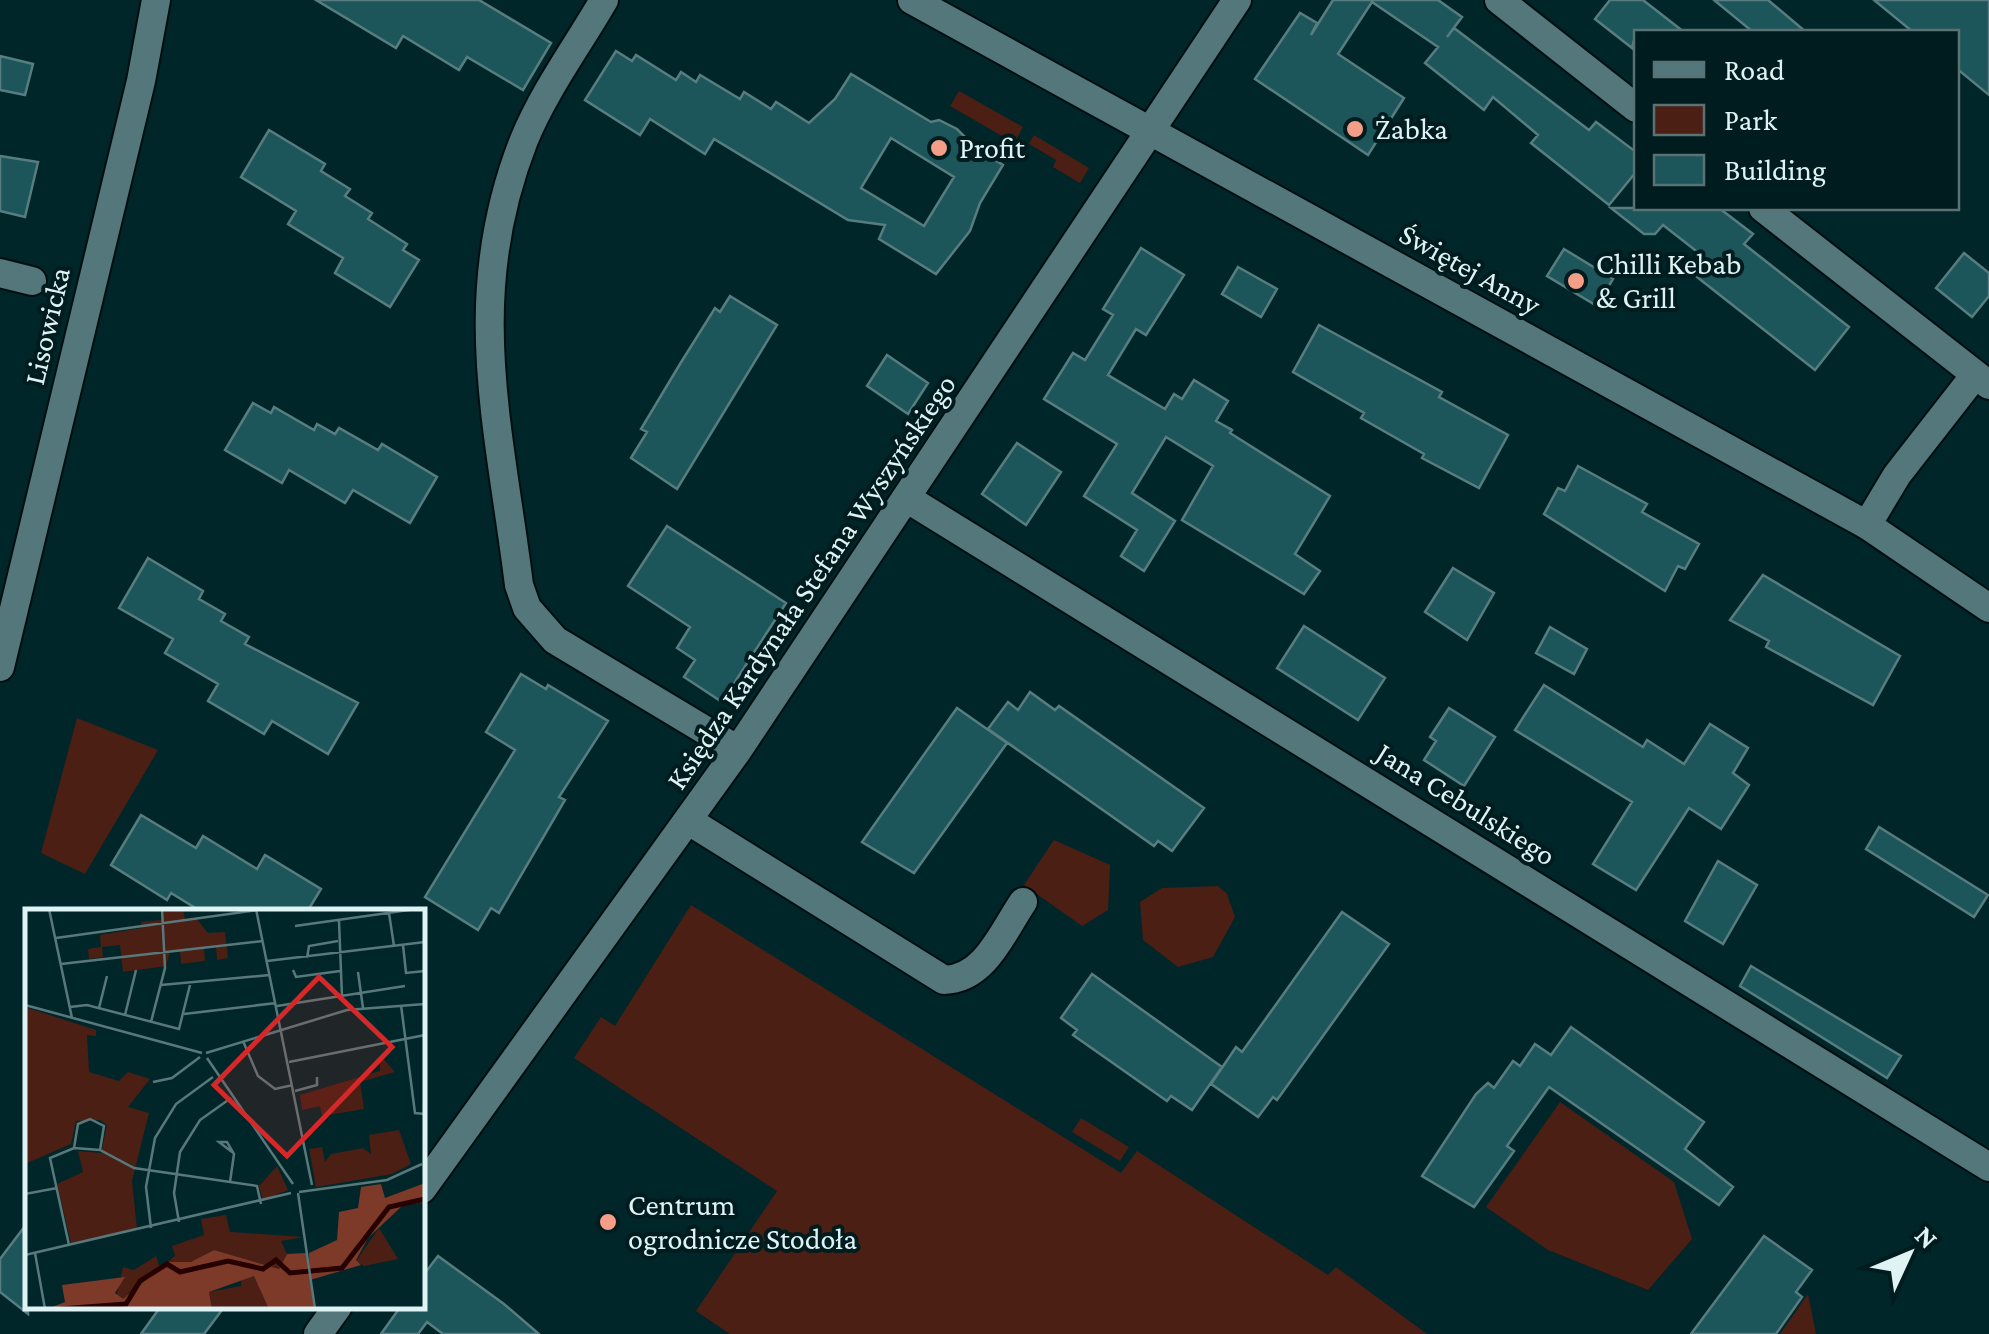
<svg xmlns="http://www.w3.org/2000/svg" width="1989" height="1334" viewBox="0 0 1989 1334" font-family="'Crimson Pro',serif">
<rect width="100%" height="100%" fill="#002629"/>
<!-- green -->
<path fill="#4b1f14" d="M959 91 1023 127 1014 143 950 106Z
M1034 135 1089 168 1080 183 1053 167 1056 160 1029 144Z
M77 718 158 750 85 874 41 853Z
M1054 840 1110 865 1108 910 1082 926 1024 885Z
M1218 886 1227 894 1235 917 1213 957 1178 967 1143 940 1140 902 1162 888Z
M691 905 1121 1173 1137 1151 1328 1275 1336 1267 1427 1334H730L696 1311 777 1191 574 1058 601 1017 615 1026Z
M1560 1102 1674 1182 1692 1239 1648 1290 1548 1250 1486 1207Z
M1081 1118 1129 1147 1120 1161 1072 1132Z
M1808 1294 1816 1334H1780Z"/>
<!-- building -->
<path fill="#1c565a" stroke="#587d80" stroke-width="2.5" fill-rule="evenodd" d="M316 0H479L551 43 523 90 467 57 459 70 403 36 396 48Z
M1333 0H1438L1462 17 1447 37 1454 28 1589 130 1596 122 1636 152V172L1609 205 1531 143 1538 135 1493 97 1484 110 1425 63 1438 47 1372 2 1338 54 1404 98 1368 155 1255 79 1300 13 1317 23 1311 35Z
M1610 0H1643L1684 32H1636L1632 48 1595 19Z
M1714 0H1768L1806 32H1753Z
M1874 0H1989V95L1956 68V32H1913Z
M616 51 632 61 636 55 676 80 681 72 696 82 700 75 740 99 744 92 771 109 776 102 809 123 835 99 851 74 931 122 939 120 957 129 978 150 1003 165 980 203 970 231 936 274 879 239 885 225 848 220 714 139 705 154 650 119 640 135 585 100ZM891 138 954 177 924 226 861 188Z
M0 56 33 64 25 95 0 90Z
M269 130 325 164 321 171 350 189 345 196 372 213 368 219 407 244 403 250 419 260 390 307 335 273 343 258 288 224 296 211 241 177Z
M0 156 38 162 25 217 0 211Z
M1611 208H1719L1753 234 1744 244 1849 327 1815 370 1697 277 1709 261 1663 225 1655 234H1644Z
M1141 248 1184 275 1146 335 1136 329 1108 375 1165 409 1174 394 1182 399 1194 380 1228 401 1216 421 1232 430 1230 433 1330 496 1295 554 1320 571 1304 594 1182 520 1213 466 1166 437 1132 493 1175 521 1144 571 1121 556 1137 530 1084 496 1117 444 1044 399 1073 353 1085 360 1113 315 1103 309Z
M1564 249 1613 279 1597 306 1547 276Z
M1964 253 1989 273V296L1972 317 1936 288Z
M1238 267 1277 289 1261 317 1222 294Z
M730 296 777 325 677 489 631 458 647 432 641 429 680 364 715 308 720 312Z
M1319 325 1442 392 1439 397 1508 435 1479 488 1422 458 1424 454 1361 418 1364 413 1293 372Z
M887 355 928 383 908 414 867 386Z
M253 403 271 413 274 407 314 430 317 424 335 434 339 428 378 450 382 444 437 477 410 523 353 490 345 503 289 470 282 483 225 450Z
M1017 443 1061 472 1026 525 982 494Z
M1578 466 1647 504 1642 512 1699 544 1685 569 1678 566 1665 591 1544 514 1558 488 1565 491Z
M667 526 786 603 722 702 684 677 695 660 677 648 690 627 628 586Z
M148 558 203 591 199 599 225 614 221 621 249 637 245 644 358 703 328 754 272 721 264 734 208 701 218 684 165 653 173 639 119 608Z
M1453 568 1494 593 1467 640 1425 612Z
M1763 575 1900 656 1873 705 1766 647 1769 641 1730 620Z
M1304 626 1385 678 1358 720 1277 668Z
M1550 627 1587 649 1574 674 1536 653Z
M521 674 546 689 548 685 608 721 559 797 565 800 499 913 491 908 478 930 425 897 515 750 486 732Z
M1544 685 1643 747 1647 740 1684 764 1710 724 1748 748 1733 773 1749 785 1721 829 1689 808 1636 890 1593 864 1632 802 1515 730Z
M1030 692 1055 710 1059 706 1204 808 1172 851 1158 841 1154 846 988 729 1008 702 1018 710Z
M957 708 1007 743 914 873 862 842Z
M1449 708 1495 737 1464 786 1424 760 1436 741 1430 737Z
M141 815 196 848 203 836 257 869 265 855 321 889 307 912H202L171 893 167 900 111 865Z
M1879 827 1988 895 1974 917 1866 849Z
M1718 861 1757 885 1723 944 1685 921Z
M1342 912 1389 944 1277 1100 1273 1097 1258 1117 1211 1084 1236 1047 1242 1052Z
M1751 966 1901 1056 1887 1078 1740 986Z
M1092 974 1222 1067 1192 1110 1171 1096 1167 1101 1073 1035 1077 1030 1061 1018Z
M1571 1027 1704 1122 1685 1149 1733 1187 1719 1205 1549 1087 1507 1146 1514 1151 1474 1207 1422 1176 1476 1094 1488 1083 1494 1088 1513 1061 1520 1066 1535 1044 1551 1055Z
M28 1222V1314L0 1292V1259Z
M1764 1236 1812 1270 1796 1292 1802 1297 1776 1334H1691Z
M438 1256 504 1304 539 1334H443L427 1322 418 1334H381L401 1306H422V1277Z
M161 1306H225L204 1334H141Z"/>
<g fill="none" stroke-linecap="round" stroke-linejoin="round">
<!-- minor casing -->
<g stroke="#000e10" stroke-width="32">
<path id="minor" d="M604 0C578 45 544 91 524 140 462 297 499 424 519 585L527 608 555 640 738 750
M1499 0 1636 108
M1763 208 1989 385
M0 273 32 281
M908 499 1989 1167
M1867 525 1897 475 1975 375
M689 821 944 980C985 979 1002 933 1023 902
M422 1189 738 750 1150 131
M318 1334 338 1306"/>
</g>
<!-- tertiary casing -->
<g stroke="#000e10" stroke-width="32">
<path id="tertiary" d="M912 0 1867 525 1989 608
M1150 131 1237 0"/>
</g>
<!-- secondary casing -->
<g stroke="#000e10" stroke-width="32">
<path id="secondary" d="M0 667 141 81 156 0"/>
</g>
<!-- minor -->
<use href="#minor" stroke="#53777b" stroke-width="28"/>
<!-- tertiary -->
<use href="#tertiary" stroke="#53777b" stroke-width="28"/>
<!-- secondary -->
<use href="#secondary" stroke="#53777b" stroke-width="28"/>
</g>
<!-- markers -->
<g fill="#f49e87" stroke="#011c1e" stroke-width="4">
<circle cx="1355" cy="129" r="10"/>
<circle cx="939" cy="148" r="10"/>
<circle cx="1576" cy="281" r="10"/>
<circle cx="608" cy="1222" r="10"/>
</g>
<g text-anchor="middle" stroke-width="8" stroke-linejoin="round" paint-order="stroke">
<!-- poi labels -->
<g font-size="30" fill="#dff3f5" stroke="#011c1e" text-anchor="start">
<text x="1375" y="139">Żabka</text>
<text x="959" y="158">Profit</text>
<text x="1596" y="274">Chilli Kebab<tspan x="1596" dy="34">&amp; Grill</tspan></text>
<text x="628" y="1215">Centrum<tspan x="628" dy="34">ogrodnicze Stodoła</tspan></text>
</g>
<!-- street labels -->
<g font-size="30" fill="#dff3f5" stroke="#011c1e">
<text transform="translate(1470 269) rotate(29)" y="10">Świętej Anny</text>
<text transform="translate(47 326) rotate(-77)" y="10">Lisowicka</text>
<text transform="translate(811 582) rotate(-56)" y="10">Księdza Kardynała Stefana Wyszyńskiego</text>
<text transform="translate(1466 804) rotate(32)" y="10">Jana Cebulskiego</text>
</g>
</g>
<!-- overview -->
<g transform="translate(25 909)">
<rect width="400" height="400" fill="#002629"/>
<path d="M136 0H158L160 10 171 9 183 24 200 23 203 49 192 51 191 38 179 39 180 52 156 55 155 42 145 43 141 57 98 63 95 36 77 38 78 48 64 50 63 40 76 38 75 26 117 19 116 13 136 11ZM0 98 71 121V127L62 126 64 163 94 172 103 163 125 170 103 198 124 204 107 272 112 320 46 334 32 275 58 263 53 242 76 244 82 216 75 211 51 212 46 235 0 255ZM355 146 370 163 335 173 339 200 297 207 295 197 277 201 275 186 355 162ZM374 221 386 255 367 265 291 278 284 240 297 238 300 253 306 245 338 239 346 245 344 226ZM252 257 263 281 238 291 234 277ZM201 306 205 323 279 328 256 332 262 345 254 360 189 341 166 354 142 353 134 360 115 370 99 390H91L98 358 109 361 131 347 135 359 150 347 147 337 179 326 176 310ZM354 319 373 350 339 357 331 352ZM282 364 289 400H187L184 383 216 377 217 368Z" fill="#4b1f14"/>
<path d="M400 274V293L377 297 343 329 331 351 336 356 285 371 284 344 312 331 314 303 333 299 336 278 356 275 360 289ZM189 341 254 360 262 345 281 344 289 400H244L229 367 184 383 187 400H22L40 393 37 376 100 368 90 384 98 390 142 353H166Z" fill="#7d3a29"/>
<path fill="none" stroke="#270000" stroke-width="5" d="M35 400 101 395 115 372 142 355 155 363 203 352 238 360 251 351 265 364 317 359 364 298 400 290"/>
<path fill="none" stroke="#59787b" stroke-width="2.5" d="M24 0 47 109M231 0 287 276M364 4 369 37M314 12 317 88M270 17 391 0M31 29 232 1M378 36 381 64 400 62M282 49 284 37 313 32M242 52 400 33M36 55 238 32M268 61 271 68 315 62M333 63 338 99M136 76 245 66M0 96 177 144M376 96 390 204 400 205M252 97 380 77M45 98 62 96 154 120 165 76M74 99 82 67M159 105 251 94M100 106 111 61M126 113 140 59 137 0M218 132 233 167 250 180 268 176M181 144 322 101 400 95M182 149 268 275M264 153 400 126M128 173 147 169 175 148M270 182 292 176V168M49 239 53 215 65 210 79 217 75 241M205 273 209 245 202 233H194L207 243M274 283 362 271 397 255M273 284 290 400M0 285 32 279M154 313 149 284 155 243 175 211 206 189M126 319 121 278 130 229 151 195 188 168M44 336 25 249 49 239 75 241 109 259 232 277 236 295M10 344 20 400M0 346 266 284"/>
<path fill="#d62828" fill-opacity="0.15" stroke="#d62828" stroke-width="5" d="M294 68 367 138 262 247 189 176Z"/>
<rect width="400" height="400" fill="none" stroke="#dff3f5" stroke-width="5"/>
</g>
<!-- legend -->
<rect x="1634" y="30" width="325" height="180" fill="#011c1e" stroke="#5a7274" stroke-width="2.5"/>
<rect x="1654" y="62" width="50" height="15" fill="#53777b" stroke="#5a7274" stroke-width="2.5"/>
<text x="1724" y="80" font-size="30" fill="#dff3f5">Road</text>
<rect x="1654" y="105" width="50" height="30" fill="#4b1f14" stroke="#5a7274" stroke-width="2.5"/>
<text x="1724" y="130" font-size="30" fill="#dff3f5">Park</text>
<rect x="1654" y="155" width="50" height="30" fill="#1c565a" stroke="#5a7274" stroke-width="2.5"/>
<text x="1724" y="180" font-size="30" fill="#dff3f5">Building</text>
<!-- north arrow -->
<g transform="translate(1909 1254) rotate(46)" stroke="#011c1e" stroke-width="8" paint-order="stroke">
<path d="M0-8L18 38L0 25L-18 38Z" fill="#dff3f5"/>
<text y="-15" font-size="28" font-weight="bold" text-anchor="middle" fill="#dff3f5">N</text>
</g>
</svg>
